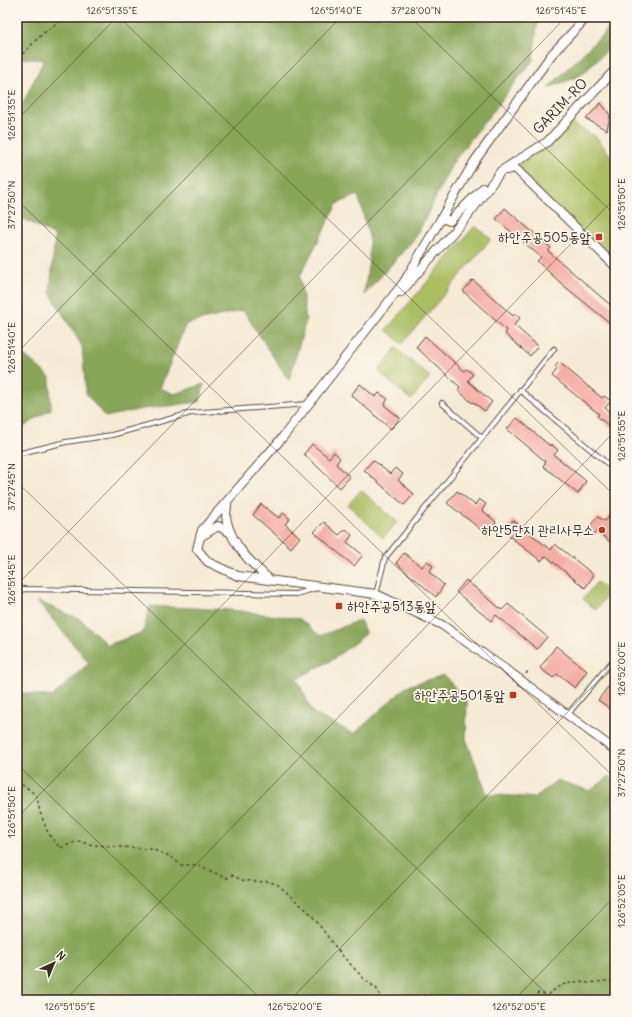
<svg xmlns="http://www.w3.org/2000/svg" width="632" height="1017" viewBox="0 0 632 1017" font-family="Delius,'Poor Story',sans-serif">
<rect width="100%" height="100%" fill="#fbf7ec"/>
<filter id="ink" filterUnits="userSpaceOnUse"><feTurbulence type="fractalNoise" baseFrequency=".025" numOctaves="2"/><feDisplacementMap in="SourceGraphic" scale="8" xChannelSelector="R" yChannelSelector="G"/><feConvolveMatrix kernelMatrix="1 2 1 2 8 2 1 2 1" color-interpolation-filters="sRGB"/></filter>
<filter id="wash" filterUnits="userSpaceOnUse"><feTurbulence type="fractalNoise" baseFrequency=".012" numOctaves="4" result="noise"/><feDisplacementMap in="SourceGraphic" scale="16" xChannelSelector="R" yChannelSelector="G"/><feGaussianBlur stdDeviation="0.9" result="paint"/><feColorMatrix in="noise" values="0 0 0 0 0 0 0 0 0 0 0 0 0 0 0 0 0 1.4 0 .05"/><feComposite in="paint" operator="in"/></filter>
<g filter="url(#wash)">
<rect width="100%" height="100%" fill="#f5ead4"/>
<!-- green -->
<path fill="#abbe62" stroke="#737440" d="M566 120 596 137 615 161V266L515 168 547 142Z
M475 226 491 239 402 344 386 330Z
M396 348 430 377 411 400 378 371Z
M361 490 397 522 383 538 348 505Z
M597 582 609 593 596 610 583 599Z"/>
<!-- forest -->
<path fill="#88a558" stroke="#62683b" d="M17 17H538L533 60 453 162 416 237 364 295 369 260V236L358 195 337 204 300 276 306 320 289 381 243 310 186 324 160 388 174 394 204 384 200 402 142 409 105 417 86 394 82 346 50 293 55 236 17 215V115L44 60 23 58 17 61Z
M615 22V43L580 76 548 88Z
M17 342 18 350 50 377 51 409 17 431Z
M37 601 80 619 108 645 143 632 150 606 232 610 300 619 320 636 360 620 366 634 332 660 297 679 313 713 354 734 407 686 444 675 467 702 466 739 487 794 534 798 557 780 590 791 610 776 615 783V1000H17V692L52 697 89 663Z"/>
<g id="blocks">
<!-- building -->
<path fill="#f4aea4" d="M601 103 610 115 607 130 586 119Z
M505 208 551 248 548 251 615 309V327L563 285 537 261 541 257 496 219Z
M473 280 513 316 515 314 520 318 514 325 538 346 530 356 505 334 507 331 463 291Z
M425 336 464 371 467 369 473 374 468 381 492 402 485 411 473 402 472 403 458 390 460 387 416 347Z
M559 362 602 398 604 396 611 401 605 408 615 417V431L597 416 599 414 552 376 557 369 555 367Z
M360 384 375 397 379 393 388 399 384 405 400 418 391 429 351 395Z
M517 418 550 446 551 444 558 450 554 455 586 481 578 494 543 466 546 462 507 429Z
M312 444 329 458 334 452 340 458 336 464 350 477 340 488 304 454Z
M373 460 390 474 395 468 403 474 398 480 414 494 404 505 364 470Z
M457 491 475 505 479 499 486 504 482 510 496 522 488 535 447 503Z
M261 504 279 518 283 513 290 519 285 524 300 537 291 548 253 515Z
M615 510V546L597 531 594 535 587 529 598 517 605 521Z
M513 520 551 550 555 544 594 575 585 588 546 556 541 561 504 532Z
M324 522 339 535 346 529 352 535 347 542 363 555 354 566 314 532Z
M404 553 422 567 427 561 433 566 429 572 444 585 436 597 396 563Z
M466 580 502 610 508 604 547 637 537 649 496 615 491 621 456 592Z
M556 646 587 671 575 688 557 674 553 678 540 668Z
M615 678V712L598 700Z"/>
</g>
</g>
<g filter="url(#ink)">
<use href="#blocks" fill-opacity="0" stroke="#574739" stroke-width="1"/>
<g fill="none" stroke-linecap="round" stroke-linejoin="round">
<!-- service casing -->
<g stroke="#574739" stroke-width="6">
<path id="service" d="M520 390 615 470
M442 403 482 438
M17 454 66 442 112 435 191 413 308 404
M17 591 25 589 296 594 317 588
M376 594 385 558 554 349
M568 714 615 658"/>
</g>
<!-- minor casing -->
<g stroke="#574739" stroke-width="10">
<path id="minor" d="M587 17 552 54 474 162 404 282 282 438 202 530 197 549 208 562 238 576 376 594 442 625 515 676 615 750
M506 170 515 168 615 266
M442 218 450 221 483 188
M401 292 469 214 501 171 547 142 615 70
M227 503C227 509 225 516 227 522 233 546 251 563 269 579
M200 537 218 526 231 533"/>
</g>
<!-- path -->
<path stroke="#574739" stroke-width="1.5" stroke-dasharray="3 3" stroke-linecap="butt" d="M17 57C26 53 31 44 38 38 47 30 56 23 67 17
M526 674 529 669
M17 775V782L29 789 37 797 40 812 48 833 60 848 78 841 93 845 151 849 170 856 181 865H196L227 878 232 875 241 880 259 882 266 881 277 884 311 914 340 953 365 980 376 988 383 1000
M520 1000 534 997 538 993 547 995 561 985 580 981 588 983 604 981 615 982"/>
<!-- service -->
<use href="#service" stroke="#fff" stroke-width="4"/>
<!-- minor -->
<use href="#minor" stroke="#fff" stroke-width="8"/>
</g>
</g>
<!-- ticks -->
<path fill="none" stroke="#3b2a1e" stroke-width="1" stroke-opacity="0.45" d="M119 17 615 496M410 17 615 215M17 120 117 17M17 200 615 778M17 353 341 17M17 482 553 1000M17 585 566 17M17 764 262 1000M17 818 615 198M65 1000 615 431M290 1000 615 663M514 1000 615 896"/>
<!-- markers -->
<g fill="#c8321e" stroke="#fbf7ec" stroke-width="1.5">
<rect x="595" y="233" width="8" height="8" rx="2"/>
<circle cx="602" cy="530" r="4"/>
<rect x="335" y="602" width="8" height="8" rx="2"/>
<rect x="509" y="691" width="8" height="8" rx="2"/>
</g>
<g text-anchor="middle" stroke-width="3.5" stroke-linejoin="round" paint-order="stroke">
<!-- street labels -->
<g font-size="14" fill="#3b2a1e" stroke="#fbf7ec">
<text transform="translate(560 106) rotate(-46)" y="5">GARIM-RO</text>
</g>
<!-- poi labels -->
<g font-size="14" fill="#3b2a1e" stroke="#fbf7ec" text-anchor="end">
<text x="591" y="242">하안주공505동앞</text>
<text x="594" y="535">하안5단지 관리사무소</text>
<text x="347" y="611" text-anchor="start">하안주공513동앞</text>
<text x="505" y="700">하안주공501동앞</text>
</g>
</g>
<!-- margin -->
<rect width="632" height="1017" fill="none" stroke="#fbf7ec" stroke-width="44"/>
<!-- north arrow -->
<g transform="translate(54 963) rotate(44)" stroke="#fbf7ec" stroke-width="3" paint-order="stroke">
<path d="M0-3L7 15L0 10L-7 15Z" fill="#3b2a1e"/>
<text y="-6" font-size="11" font-weight="bold" text-anchor="middle" fill="#3b2a1e">N</text>
</g>
<rect x="22" y="22" width="588" height="973" fill="none" stroke="#3b2a1e" stroke-width="1.5"/>
<g font-size="10" text-anchor="middle" fill="#3b2a1e">
<text x="112" y="14">126°51'35"E</text>
<text x="336" y="14">126°51'40"E</text>
<text x="416" y="14">37°28'00"N</text>
<text x="561" y="14">126°51'45"E</text>
<text transform="translate(11 115) rotate(-90)" y="4">126°51'35"E</text>
<text transform="translate(621 204) rotate(-90)" y="4">126°51'50"E</text>
<text transform="translate(11 205) rotate(-90)" y="4">37°27'50"N</text>
<text transform="translate(11 348) rotate(-90)" y="4">126°51'40"E</text>
<text transform="translate(621 436) rotate(-90)" y="4">126°51'55"E</text>
<text transform="translate(11 487) rotate(-90)" y="4">37°27'45"N</text>
<text transform="translate(11 580) rotate(-90)" y="4">126°51'45"E</text>
<text transform="translate(621 669) rotate(-90)" y="4">126°52'00"E</text>
<text transform="translate(621 773) rotate(-90)" y="4">37°27'50"N</text>
<text transform="translate(11 812) rotate(-90)" y="4">126°51'50"E</text>
<text transform="translate(621 901) rotate(-90)" y="4">126°52'05"E</text>
<text x="70" y="1010">126°51'55"E</text>
<text x="295" y="1010">126°52'00"E</text>
<text x="519" y="1010">126°52'05"E</text>
</g>
</svg>
